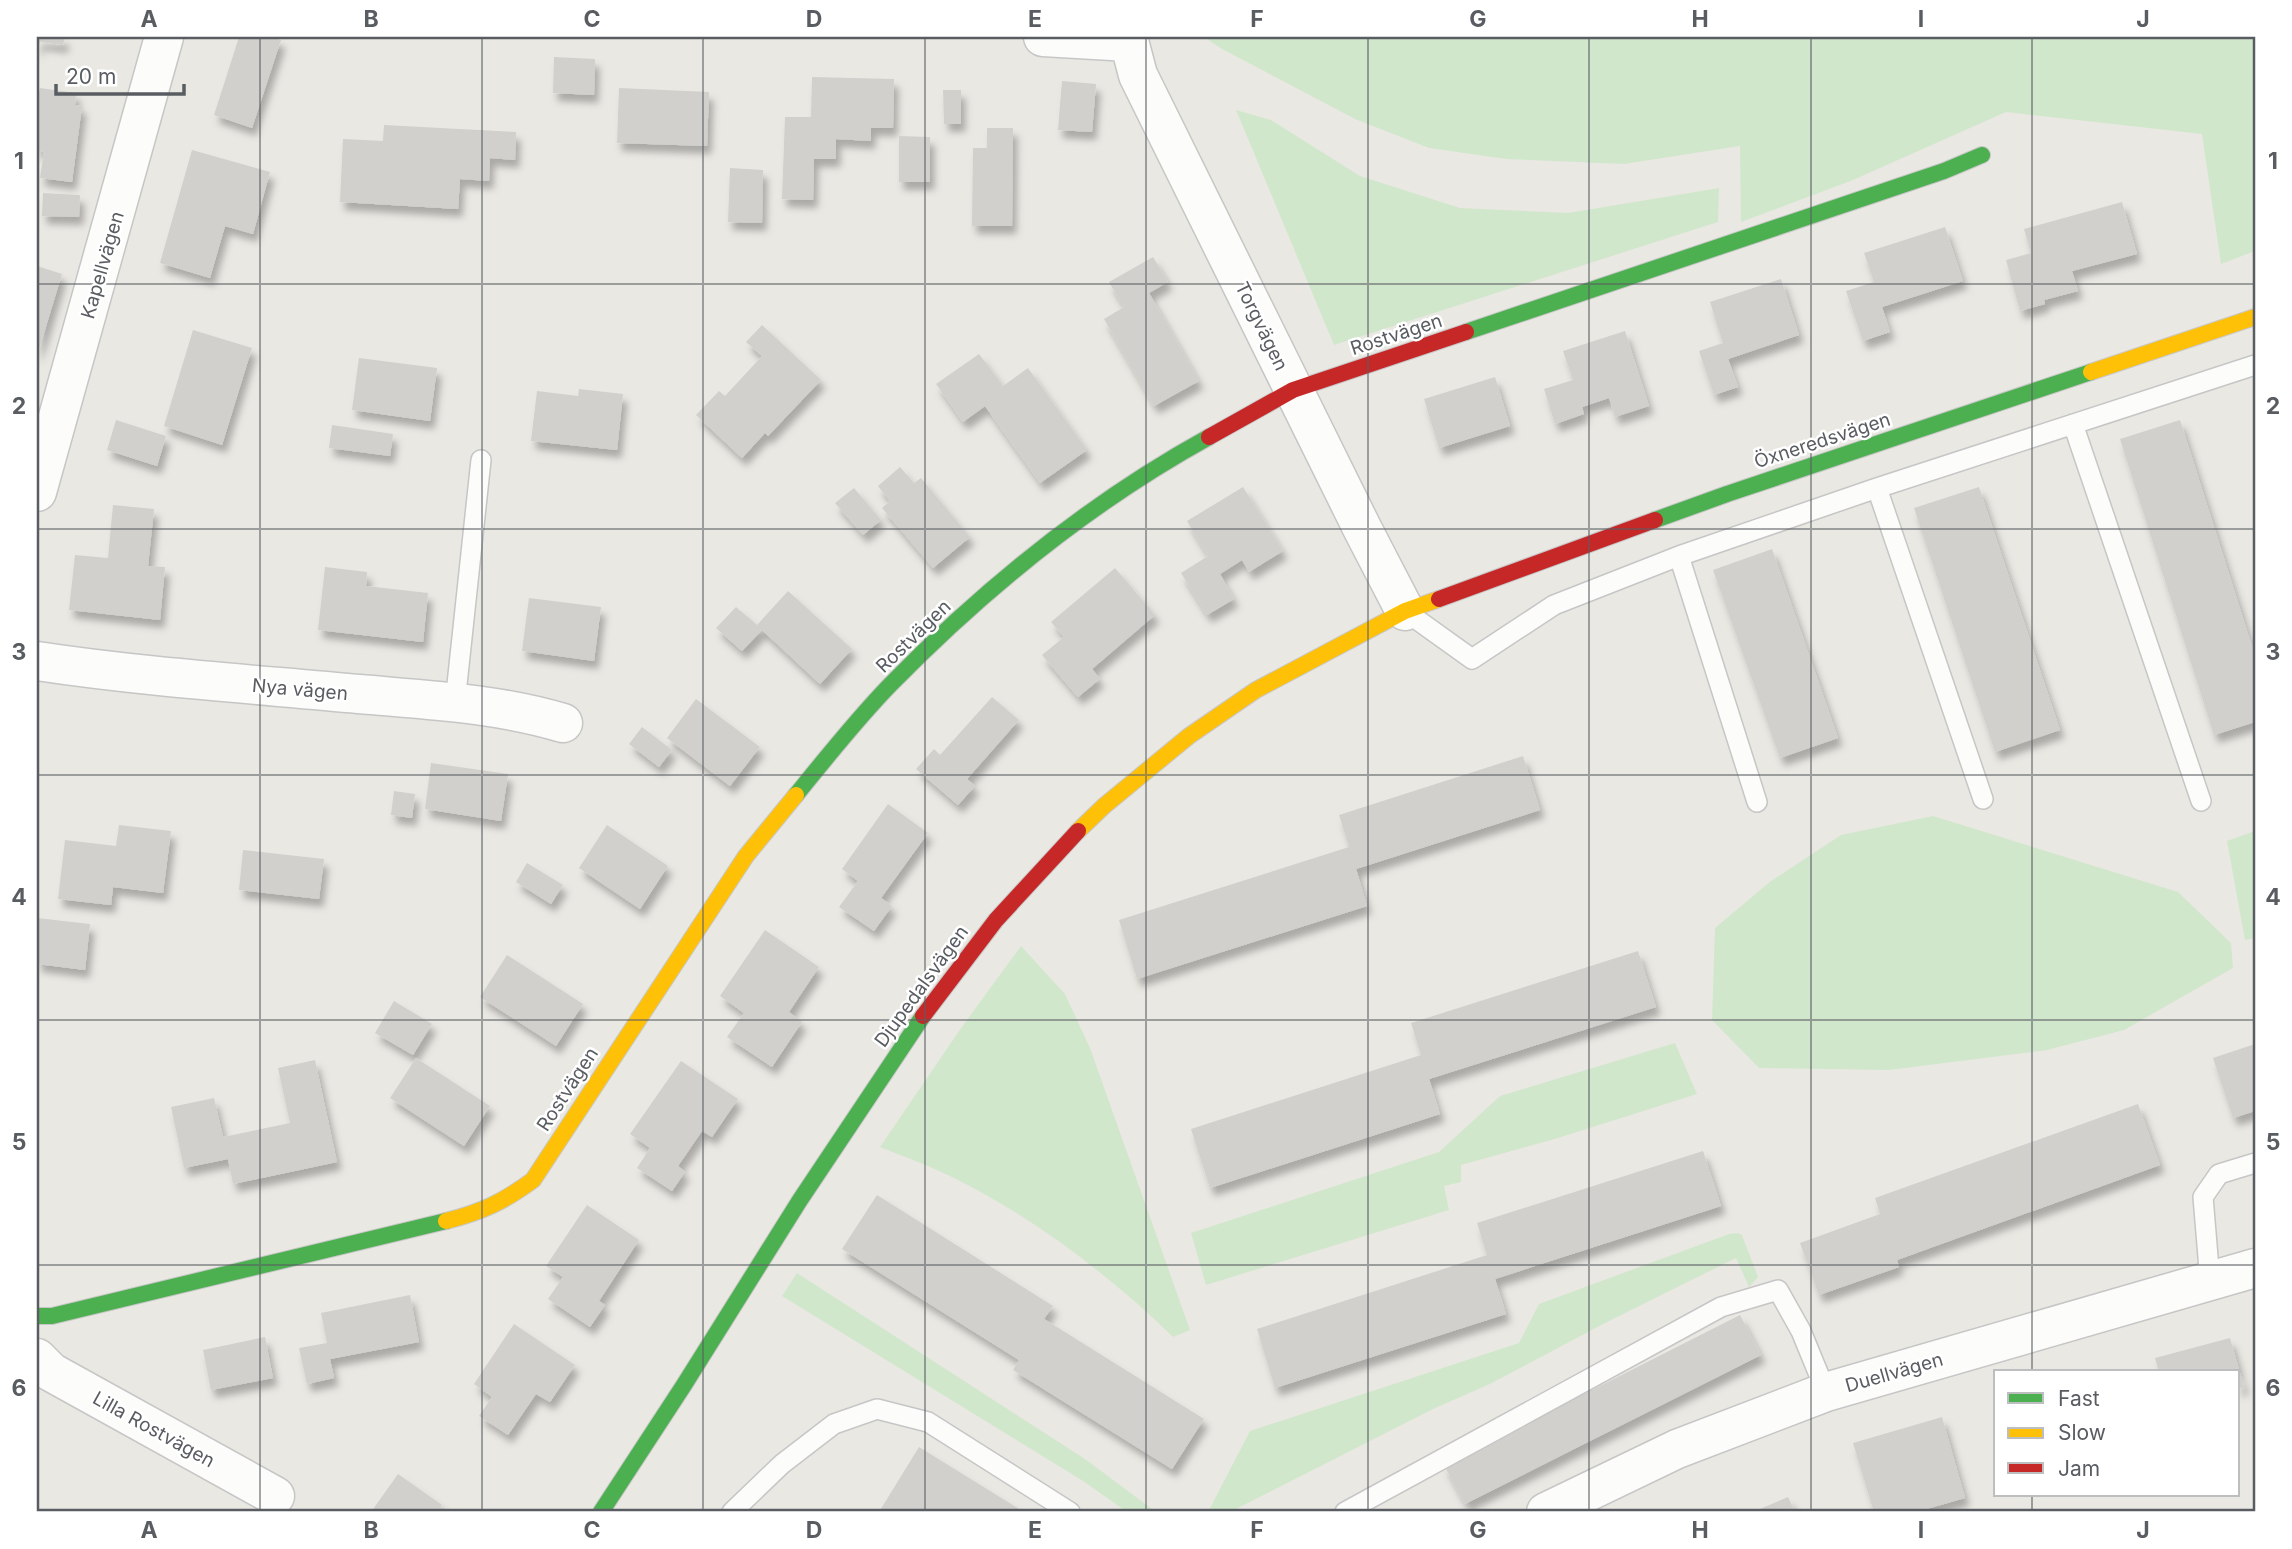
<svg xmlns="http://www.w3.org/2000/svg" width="2292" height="1549" viewBox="0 0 2292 1549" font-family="Inter,sans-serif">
<defs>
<filter id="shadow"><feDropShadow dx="4.5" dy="8" stdDeviation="3.5" flood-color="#0004"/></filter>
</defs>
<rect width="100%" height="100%" fill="#eae8e3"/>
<!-- green -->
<path fill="#d1e7cc" d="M1204 37H2255V251L2221 264 2202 134 2006 112 1853 180 1741 222 1740 146 1624 164 1506 159 1429 148 1355 119 1222 49Z
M1236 110 1271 120 1360 176 1460 208 1568 213 1719 188 1718 222 1334 345Z
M1933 816 2178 892 2231 943 2233 968 2124 1030 2047 1050 1889 1070 1759 1068 1712 1020 1715 928 1771 881 1841 835Z
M2255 831V938L2245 940 2227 841Z
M1021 946 1065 994 1090 1048 1190 1330 1173 1337C1112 1277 1031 1216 954 1178 930 1166 905 1157 880 1147L959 1031Z
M1675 1043 1697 1094 1558 1138 1461 1165V1182L1444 1186 1449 1210 1206 1285 1191 1233 1439 1152 1500 1096Z
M1738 1233 1742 1235 1758 1277 1749 1287 1736 1258 1605 1323 1490 1384 1433 1409 1230 1512H1208L1250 1431 1519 1343 1539 1304 1729 1234Z
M797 1273 1085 1459 1156 1512H1127L1083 1481 782 1296Z"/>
<!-- building -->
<path fill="#d1d0cd" filter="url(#shadow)" d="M37 37H65L63 45 40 42 37 52Z
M239 37H272L281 40 252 128 214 115Z
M554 57 595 59 594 95 553 93Z
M812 77 894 79 893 128H871V141L836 139V159H814L813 200 782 199 785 117H811Z
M1062 81 1096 84 1092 132 1058 130Z
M40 88 76 93 75 105 82 106 72 182 40 178 44 152 37 151V101Z
M619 88 709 92 707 146 617 143Z
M943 90H961V124H944Z
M384 125 516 132 515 160 490 158 489 181 460 179 458 209 340 202 343 139 383 141Z
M987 128H1013L1012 226H972L973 148H987Z
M899 136 930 137V182H899Z
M192 150 270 172 253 234 225 226 210 278 160 263Z
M730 168 763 170 762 223 728 222Z
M43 193 80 195 79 217 42 216Z
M2122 202 2137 254 2072 271 2078 291 2044 300 2045 304 2020 311 2006 260 2031 253 2024 229Z
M1945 227 1963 281 1882 307 1890 332 1863 341 1846 291 1874 282 1864 253Z
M1153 257 1168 282 1149 293 1199 381 1154 406 1104 319 1124 307 1109 282Z
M37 266 62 274 37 356Z
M1781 279 1799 335 1728 359 1738 387 1714 395 1699 351 1723 343 1710 302Z
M762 325 821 380 768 436 765 433 742 458 696 415 719 391 725 396 762 356 746 342Z
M193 330 252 348 222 445 164 426Z
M1625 331 1649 406 1615 417 1609 398 1582 407 1584 414 1555 424 1544 389 1573 380 1563 351Z
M979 354 1003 386 1028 368 1087 450 1040 483 985 406 963 422 936 384Z
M359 358 437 368 430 421 352 410Z
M1495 377 1510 426 1439 448 1424 399Z
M579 389 623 394 617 450 531 441 537 391 578 396Z
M116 420 166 436 157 466 107 450Z
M2180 420 2255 656V722L2214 735 2120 439Z
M332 425 393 434 390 456 329 448Z
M900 467 914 483 921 478 970 537 933 568 882 508 890 501 878 486Z
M1243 487 1283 551 1249 572 1242 560 1220 574 1234 599 1207 615 1181 573 1208 556 1187 521Z
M1979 487 2060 730 1995 752 1914 508Z
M854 488 881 520 863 535 835 503Z
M113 505 154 509 148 566 165 567 160 620 69 610 75 555 108 558Z
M1772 549 1838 738 1780 758 1713 570Z
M325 567 367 572 366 586 428 593 423 642 318 630Z
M1115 568 1155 615 1092 669 1100 679 1078 697 1042 655 1064 637 1051 622Z
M788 591 852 649 820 684 762 630 742 651 716 628 736 607 757 625Z
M529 598 601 607 594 661 522 651Z
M992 697 1019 720 967 779 975 786 958 805 916 769 934 749 940 755Z
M696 699 760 747 730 786 667 738Z
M642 727 672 750 659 767 629 744Z
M1523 756 1540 810 1356 869 1367 906 1137 979 1119 920 1349 847 1339 815Z
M431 763 508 774 501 821 425 809Z
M394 791 415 794 412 818 391 815Z
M888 804 928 833 881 898 892 906 874 931 839 907 858 881 842 869Z
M119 825 171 831 163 893 113 887 111 905 58 899 65 840 116 846Z
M607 825 668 866 640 909 579 868Z
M243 850 324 859 319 899 239 890Z
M527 863 563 885 551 904 516 882Z
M37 918 90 924 85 970 37 964Z
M765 930 819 967 789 1012 802 1022 772 1067 727 1037 744 1013 720 996Z
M1638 951 1656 1007 1429 1079 1440 1114 1210 1188 1191 1129 1421 1055 1411 1023Z
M507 955 583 1004 556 1046 480 997Z
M394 1001 432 1024 413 1055 375 1033Z
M2255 1044V1111L2233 1118 2213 1058Z
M416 1058 490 1106 464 1146 390 1098Z
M315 1060 337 1162 233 1184 228 1159 184 1168 171 1107 214 1098 223 1137 290 1123 278 1068Z
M681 1061 738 1099 712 1137 702 1131 678 1166 685 1172 672 1191 637 1168 650 1148 630 1134Z
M2138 1104 2160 1165 1897 1260 1899 1267 1819 1295 1800 1243 1880 1214 1875 1198Z
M1703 1151 1721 1206 1495 1279 1506 1314 1275 1388 1257 1329 1487 1255 1477 1223Z
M877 1195 1053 1306 1044 1319 1204 1419 1172 1469 1013 1370 1019 1360 842 1249Z
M587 1205 639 1240 599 1301 605 1305 590 1327 548 1299 563 1277 546 1266Z
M410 1295 419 1342 330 1359 334 1378 307 1384 299 1348 327 1343 321 1313Z
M1740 1315 1761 1355 1465 1504 1444 1465Z
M514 1324 575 1365 550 1402 536 1394 508 1435 479 1416 492 1397 474 1384Z
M265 1337 273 1378 211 1390 203 1350Z
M2230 1338 2244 1387 2238 1389V1372H2159L2155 1358Z
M1942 1417 1965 1498 1916 1512H1874L1853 1443Z
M919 1447 1024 1512H879Z
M398 1474 442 1505 437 1512H371Z
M1788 1497 1795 1512H1753Z"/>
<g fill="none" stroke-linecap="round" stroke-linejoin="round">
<!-- lane casing -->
<g stroke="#c6c6c6" stroke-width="22">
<path id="lane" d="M2073 424 2201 801
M1877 488 1983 799
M1679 556 1757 802
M1405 611 1472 659 1554 605 1679 556 1877 488 2255 365
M455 703 481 460
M2210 1281 2203 1197 2219 1174 2255 1163
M732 1512 782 1464 834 1424 877 1409 928 1422 1070 1512
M1345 1512 1721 1307 1778 1290 1801 1331 1826 1392"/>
</g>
<!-- street casing -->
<g stroke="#c6c6c6" stroke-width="41">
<path id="street" d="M1043 37 1129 42
M1128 37 1138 75 1362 528 1405 611
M37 492 164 37
M37 661C143 677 251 684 359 694 427 700 496 703 563 723
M37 1358 51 1372 275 1496
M1546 1512 1677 1449 1826 1392 2255 1268"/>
</g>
<!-- fast casing -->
<g stroke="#c7c7c7" stroke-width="18">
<path id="fast" d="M1466 332 1944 171 1982 155
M1655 520 1727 494 2091 372
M796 795C826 758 856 720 890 685 984 589 1091 502 1209 437
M37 1316H52L446 1221
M601 1512 684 1385 800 1200 923 1016"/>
</g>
<!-- slow casing -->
<g stroke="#c7c7c7" stroke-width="18">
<path id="slow" d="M2091 372 2255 317
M1078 831 1104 806 1189 736 1256 690 1405 611 1439 599
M446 1221C482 1212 503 1202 533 1180L746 856 796 795"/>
</g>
<!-- jam casing -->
<g stroke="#c7c7c7" stroke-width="18">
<path id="jam" d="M1209 437 1293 390 1466 332
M1439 599 1655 520
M923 1016 996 920 1078 831"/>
</g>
<!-- lane -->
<use href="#lane" stroke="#fcfcfb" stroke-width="19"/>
<!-- street -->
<use href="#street" stroke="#fcfcfb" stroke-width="38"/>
<!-- fast -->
<use href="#fast" stroke="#4caf50" stroke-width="16"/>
<!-- slow -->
<use href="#slow" stroke="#ffc107" stroke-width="16"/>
<!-- jam -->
<use href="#jam" stroke="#c62828" stroke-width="16"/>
</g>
<!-- grid -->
<path fill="none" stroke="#595d62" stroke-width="2" stroke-opacity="0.55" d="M260 37V1512M482 37V1512M703 37V1512M925 37V1512M1146 37V1512M1368 37V1512M1589 37V1512M1811 37V1512M2032 37V1372M37 284H2255M37 529H2255M37 775H2255M37 1020H2255M37 1265H2255M2032 1495V1512"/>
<g text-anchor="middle" stroke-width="5" stroke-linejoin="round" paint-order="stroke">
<!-- street labels -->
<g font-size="19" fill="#595d62" stroke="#fff">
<text transform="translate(102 265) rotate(-74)" y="7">Kapellvägen</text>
<text transform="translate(1262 326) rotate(64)" y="7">Torgvägen</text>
<text transform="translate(1396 334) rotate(-18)" y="7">Rostvägen</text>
<text transform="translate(1822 440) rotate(-18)" y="7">Öxneredsvägen</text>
<text transform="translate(913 636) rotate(-44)" y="7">Rostvägen</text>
<text transform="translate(300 689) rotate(5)" y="7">Nya vägen</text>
<text transform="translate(921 986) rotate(-54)" y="7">Djupedalsvägen</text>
<text transform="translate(567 1089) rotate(-57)" y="7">Rostvägen</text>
<text transform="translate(1894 1372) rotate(-16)" y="7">Duellvägen</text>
<text transform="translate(154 1429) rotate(29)" y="7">Lilla Rostvägen</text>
</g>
</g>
<!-- border -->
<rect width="2292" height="1549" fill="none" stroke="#ffffff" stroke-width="77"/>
<!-- legend -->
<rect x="1994" y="1370" width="245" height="126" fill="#ffffff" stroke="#bdbec0" stroke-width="2"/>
<rect x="2008" y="1393" width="35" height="10" fill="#4caf50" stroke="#bdbec0" stroke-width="2"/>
<text x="2058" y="1406" font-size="21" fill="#595d62">Fast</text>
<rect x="2008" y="1428" width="35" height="10" fill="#ffc107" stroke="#bdbec0" stroke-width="2"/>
<text x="2058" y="1440" font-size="21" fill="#595d62">Slow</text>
<rect x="2008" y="1463" width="35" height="10" fill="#c62828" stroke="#bdbec0" stroke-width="2"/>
<text x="2058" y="1476" font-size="21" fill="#595d62">Jam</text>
<!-- scale -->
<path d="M56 84v10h128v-10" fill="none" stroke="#595d62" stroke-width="3.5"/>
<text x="66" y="84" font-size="21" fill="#595d62" stroke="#ffffff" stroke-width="5" paint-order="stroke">20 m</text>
<rect x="38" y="38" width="2216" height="1472" fill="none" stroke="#595d62" stroke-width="2.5"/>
<g font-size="23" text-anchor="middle" font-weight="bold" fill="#595d62">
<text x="149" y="27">A</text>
<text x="371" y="27">B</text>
<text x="592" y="27">C</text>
<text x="814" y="27">D</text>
<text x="1035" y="27">E</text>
<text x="1257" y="27">F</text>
<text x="1478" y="27">G</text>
<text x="1700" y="27">H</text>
<text x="1921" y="27">I</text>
<text x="2143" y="27">J</text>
<text x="19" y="169">1</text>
<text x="2273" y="169">1</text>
<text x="19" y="414">2</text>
<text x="2273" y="414">2</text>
<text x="19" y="660">3</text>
<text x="2273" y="660">3</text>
<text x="19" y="905">4</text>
<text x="2273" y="905">4</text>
<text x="19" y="1150">5</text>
<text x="2273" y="1150">5</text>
<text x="19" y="1396">6</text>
<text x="2273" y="1396">6</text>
<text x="149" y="1538">A</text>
<text x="371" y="1538">B</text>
<text x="592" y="1538">C</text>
<text x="814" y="1538">D</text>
<text x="1035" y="1538">E</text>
<text x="1257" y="1538">F</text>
<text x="1478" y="1538">G</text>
<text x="1700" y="1538">H</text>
<text x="1921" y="1538">I</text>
<text x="2143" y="1538">J</text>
</g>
</svg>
